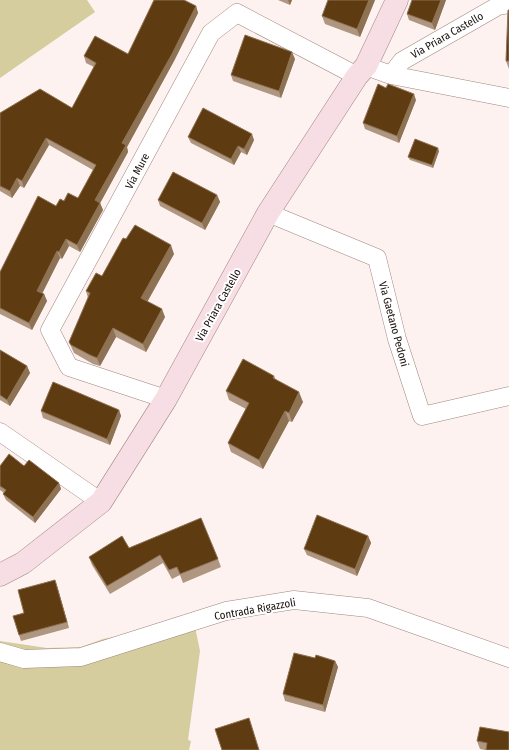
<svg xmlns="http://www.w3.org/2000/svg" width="509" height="750" viewBox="0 0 509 750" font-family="'Fira Sans Condensed',sans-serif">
<rect width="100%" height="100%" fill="#fdf2ef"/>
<!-- green -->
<path fill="#d5cd9d" d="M0 0H87L95 12 0 78Z
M194 622 200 651 188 740 191 741 189 750H0V641L47 648 81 647 103 639Z"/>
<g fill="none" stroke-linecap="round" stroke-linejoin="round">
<!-- street casing -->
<g stroke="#9f8780" stroke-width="19">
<path id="street" d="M366 66 391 75 509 98
M391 75 402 61 498 6 509 4
M268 213 377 258 397 339 422 416 509 396
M166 399 69 367 50 330 211 33 237 13 357 76
M0 432 101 502
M0 652 24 659 81 657 226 611 294 600 368 608 509 658"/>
</g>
<!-- secondary casing -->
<g stroke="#9f8780" stroke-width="23">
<path id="secondary" d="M0 575 23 563 101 502 166 399 268 213 357 76 366 66 397 0"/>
</g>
<!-- street -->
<use href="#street" stroke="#fff" stroke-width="18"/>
<!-- secondary -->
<use href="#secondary" stroke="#f7dde4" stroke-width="22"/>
</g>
<!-- wall -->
<path fill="#ae9680" d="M278 0H292L290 5Z
M375 0 360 37 325 24 322 16Z
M446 0 435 30 409 20 407 14Z
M196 6 198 13 174 61 127 147 128 152 100 203 103 210 80 252 69 246 62 259 60 258 42 293 44 294 47 301 32 330 0 314V272L56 206 64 201 78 198 93 170 49 145 24 188 20 186 12 198 0 191V113L72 108 94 67 86 63 84 56 128 54Z
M509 10V69L506 61Z
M295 59 281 98 233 81 231 75Z
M416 100 399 143 365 129 363 123Z
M188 137 254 140 247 155 241 152 234 165 191 143Z
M439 151 433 168 410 160 408 157Z
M217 195 220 202 205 230 160 206 158 200Z
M126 239 174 254 147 301 165 317 146 352 116 337 100 366 93 364 74 353 69 342 88 298 86 291 102 276Z
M0 350 27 366 30 373 10 406 0 400Z
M274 376 276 380 303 402 292 422 289 421 263 469 231 452 228 443 246 409 229 400 226 391Z
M119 410 121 416 110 445 43 418 41 411Z
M0 466H24L59 483 61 489 35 523 6 500 3 494 4 493 0 490Z
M368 536 371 543 357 576 307 555 304 549Z
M129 548 218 559 221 567 183 583 180 575 172 579 163 563 110 594 92 565 89 557Z
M57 586 69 628 21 641 19 635 24 613Z
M315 658 335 661 338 667 325 712 285 701 283 694Z
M509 732V750H485L480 749 477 741Z"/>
<!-- shaded-wall -->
<path fill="#8e7254" d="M288 0H292L290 5Z
M369 0H375L360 37 357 29Z
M441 0H446L435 30 432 23Z
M196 6 198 13 174 61 127 147 128 152 98 207 95 200 122 143Z
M292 52 295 59 281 98 279 91Z
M414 94 416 100 399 143 397 136Z
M252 134 254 140 247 155 244 149Z
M46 138 49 145 24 188 22 181Z
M238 146 241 152 234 165 231 159Z
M438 148 439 151 433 168 432 165Z
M17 178 20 186 12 198 10 191Z
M217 195 220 202 205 230 202 223Z
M100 203 103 210 80 252 77 245Z
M66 239 69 246 62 259 59 252Z
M171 245 174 254 145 306 141 298Z
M57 251 60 258 40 298 37 291Z
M44 294 47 301 32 330 29 323Z
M162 309 165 317 146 352 143 344Z
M113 328 116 337 100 366 97 358Z
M27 366 30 373 10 406 7 400Z
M299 392 303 402 292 422 289 413Z
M119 410 121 416 110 445 107 439Z
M285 411 289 421 263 469 259 460Z
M59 483 61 489 35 523 33 517Z
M368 536 371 543 357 576 355 569Z
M55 580 57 586 69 628 67 622Z
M335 661 338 667 325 712 323 705Z"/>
<!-- building -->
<path fill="#5e3b11" stroke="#8e7254" d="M154 0H184L196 6 172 54 122 143 126 145 95 200 100 203 77 245 66 239 59 252 57 251 37 291 44 294 29 323 0 308V272L38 196 56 206 60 199 64 201 68 193 78 198 96 165 46 138 22 181 17 178 10 191 0 186V113L40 89 72 108 96 63 84 56 95 36 128 54Z
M328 0H369L357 29 322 16Z
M412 0H441L432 23 407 14Z
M508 10H509V61H506Z
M245 35 292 52 279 91 231 75Z
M378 84 386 88 388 84 414 94 397 136 363 123Z
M203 108 252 134 244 149 238 146 231 159 188 137Z
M415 139 438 148 432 165 408 157Z
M173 172 217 195 202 223 158 200Z
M135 225 171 245 141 298 162 309 143 344 113 328 97 358 90 355 71 345 69 342 90 293 86 291 96 273 102 276 123 238 126 239Z
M0 350 27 366 7 400 0 395Z
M243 359 274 376 273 378 299 392 289 413 285 411 259 460 228 443 249 403 226 391Z
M53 382 119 410 107 439 41 411Z
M9 454 24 466 29 460 59 483 33 517 3 494 6 490 0 486V466Z
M317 515 368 536 355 569 304 549Z
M201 518 218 559 180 574 177 567 169 570 160 555 107 586 89 557 122 536 129 548Z
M55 580 67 622 19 635 13 616 24 613 18 590Z
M294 653 315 658 316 655 335 661 323 705 283 694Z
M249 718 259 750H222L215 729Z
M480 727 509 732V750H486L487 743 477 741Z"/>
<g text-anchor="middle" stroke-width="4" stroke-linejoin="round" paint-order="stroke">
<!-- street labels -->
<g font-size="11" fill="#19100e" stroke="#fff">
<text transform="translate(447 35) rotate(-30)" y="4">Via Priara Castello</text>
<text transform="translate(137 171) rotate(-62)" y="4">Via Mure</text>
<text transform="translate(218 305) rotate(-61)" y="4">Via Priara Castello</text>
<text transform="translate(394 324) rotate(75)" y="4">Via Gaetano Pedoni</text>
<text transform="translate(255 609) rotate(-10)" y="4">Contrada Rigazzoli</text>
</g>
</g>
</svg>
